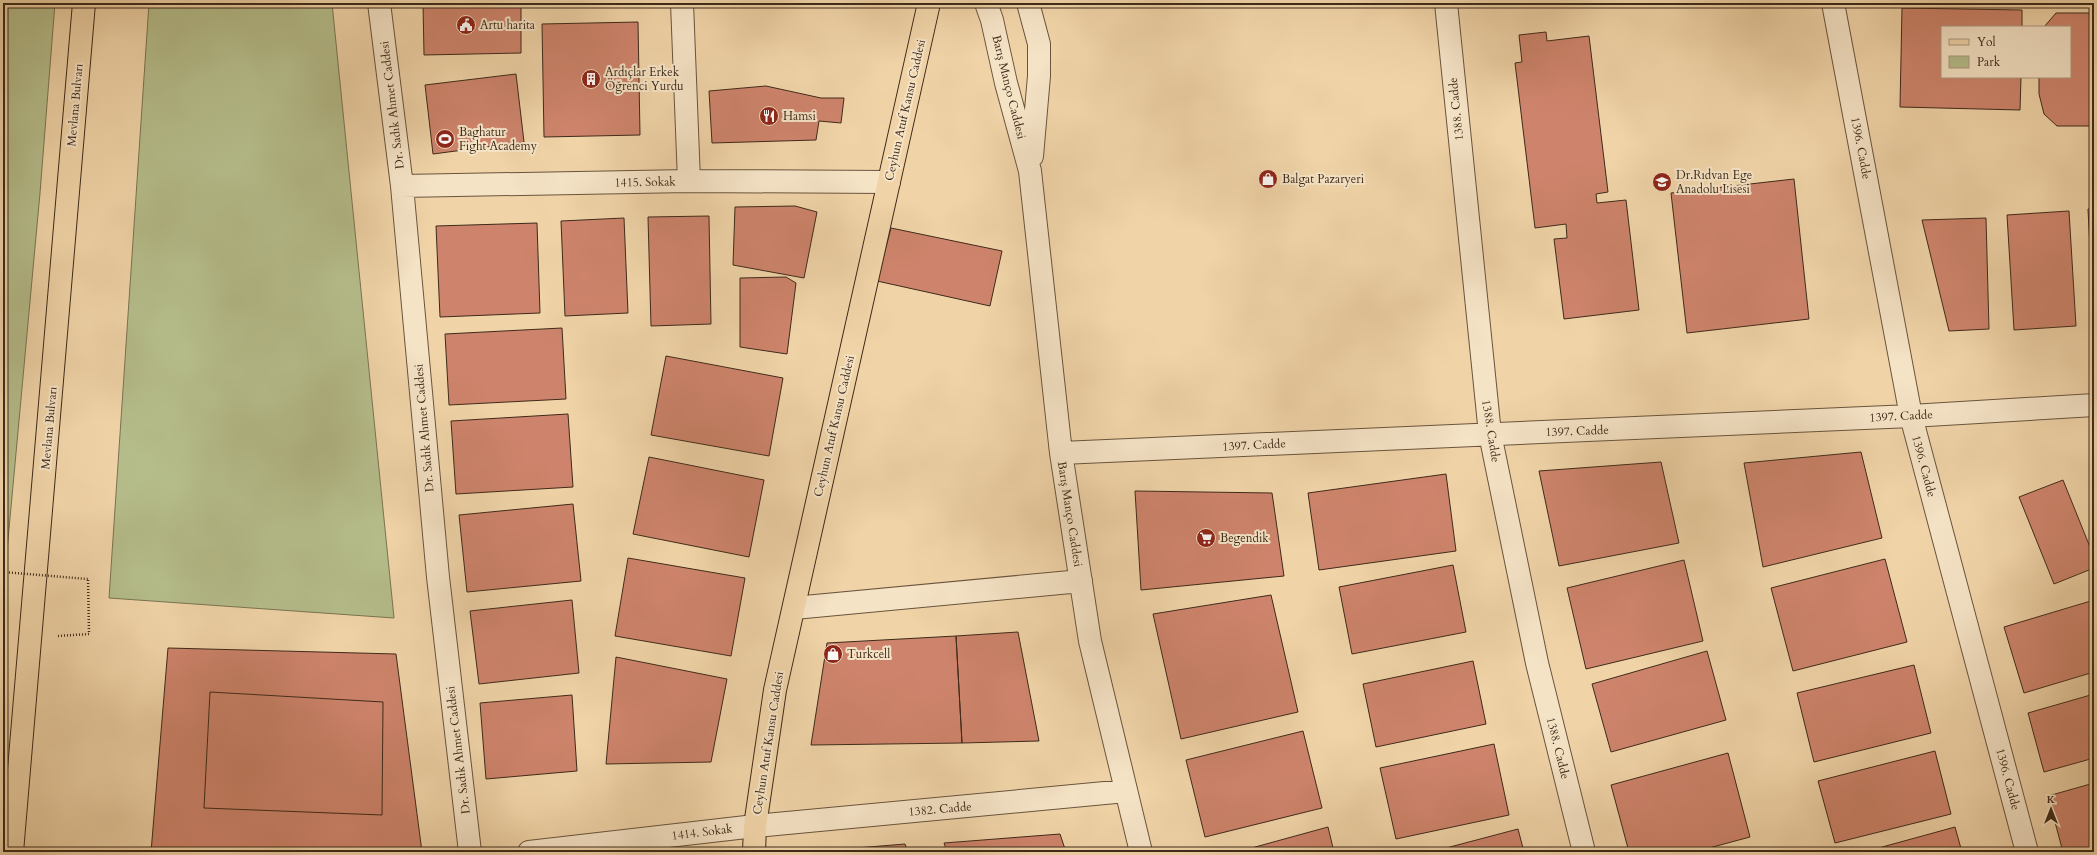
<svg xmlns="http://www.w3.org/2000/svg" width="2097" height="855" viewBox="0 0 2097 855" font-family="Cardo,serif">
<rect width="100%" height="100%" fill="#f0d4a8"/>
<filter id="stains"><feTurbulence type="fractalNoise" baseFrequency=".005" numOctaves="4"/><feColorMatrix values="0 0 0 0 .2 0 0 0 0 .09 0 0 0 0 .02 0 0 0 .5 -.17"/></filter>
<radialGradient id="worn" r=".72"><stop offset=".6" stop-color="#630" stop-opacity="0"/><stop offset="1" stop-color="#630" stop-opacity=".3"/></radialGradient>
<!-- green -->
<path fill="#b5bd8b" stroke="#7a7452" d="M3 3H55L40 193 3 594Z
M149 3H332L394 618 109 598Z"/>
<!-- building -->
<path fill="#ce846c" stroke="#3e2a19" d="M423 3H521V53L424 55Z
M1902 8 2022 10V27H1942V77H2021L2020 110 1900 107Z
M2056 13H2094V126H2057L2044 114 2039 94V77H2070V27H2044Z
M638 22 640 135 544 137 542 24Z
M1546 32 1547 41 1589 36 1608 192 1596 194 1597 203 1626 200 1639 310 1564 319 1554 239 1567 238 1566 224 1535 228 1515 63 1522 62 1519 35Z
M516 74 524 142 433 154 425 85Z
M766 86 821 98H844L841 123 819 121 816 140 712 143 709 91Z
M1794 179 1809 319 1687 333 1671 193Z
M795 206 817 212 804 278 733 265 735 207Z
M2088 209H2094V326Z
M2069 211 2076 326 2014 330 2007 215Z
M709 216 711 324 651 326 648 217Z
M624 218 628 313 565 316 561 221Z
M1986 218 1989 329 1949 331 1922 220Z
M537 223 540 313 440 317 436 226Z
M891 228 1002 251 990 306 877 281Z
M786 277 796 283 787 354 740 347V278Z
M562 328 566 399 449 405 445 334Z
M666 356 783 378 769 456 651 435Z
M568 414 573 487 456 494 451 421Z
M1861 452 1882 538 1763 567 1744 463Z
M649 457 764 480 749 557 633 534Z
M1661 462 1679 543 1559 566 1539 471Z
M1446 474 1456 551 1319 570 1308 493Z
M2063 480 2094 557V568L2054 584 2019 497Z
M1135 491 1272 493 1284 576 1141 590Z
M573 504 581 581 467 592 459 515Z
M628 558 745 578 731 656 615 636Z
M1885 559 1907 642 1793 671 1771 588Z
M1684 560 1703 641 1586 669 1567 588Z
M1453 565 1466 632 1352 654 1339 587Z
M1271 595 1298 712 1181 739 1153 614Z
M572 600 579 673 479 684 470 611Z
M2094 600V672L2024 693 2004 627Z
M1018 632 1039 741 962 743 956 636Z
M956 636 962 743 811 745 827 643Z
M168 648 396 654 422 852H151Z
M1707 651 1726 720 1611 752 1592 684Z
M616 657 727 679 711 762 606 764Z
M1473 661 1486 724 1376 747 1363 684Z
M1914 665 1931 733 1814 762 1797 693Z
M210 692 383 702 382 815 204 808Z
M2094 694V758L2044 772 2028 713Z
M572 695 577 771 486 779 480 703Z
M1303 731 1322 808 1205 837 1186 760Z
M1494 744 1509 815 1396 839 1380 768Z
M1935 751 1951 814 1835 843 1818 781Z
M1728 753 1750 837 1694 852H1629L1611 785Z
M2094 783V847L2075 852H2063L2048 796Z
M1328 827 1334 852H1237Z
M1955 827 1962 852H1864Z
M1518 829 1524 852H1431Z
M1060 834 1066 852H947L944 843Z
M905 844 908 852H808Z"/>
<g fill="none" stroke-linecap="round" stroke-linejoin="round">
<!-- minor casing -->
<g stroke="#6a543d" stroke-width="24">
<path id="minor" d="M379 3 402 186 438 577 470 852
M682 3 689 181
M986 3 992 20 1006 83 1030 171 1061 453 1090 641 1141 852
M1028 3 1039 44V76L1032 156
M1446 3 1490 434 1537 663 1584 852
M1833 3 1911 416 2027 852
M402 186 689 181 889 182
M1061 453 1911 416 2094 405
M794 608 1081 581
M529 852 755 826 1126 791"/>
</g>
<!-- major casing -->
<g stroke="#3e2a19" stroke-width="24">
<path id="major" d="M754 852 755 826 775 690 929 3"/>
</g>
<!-- highway casing -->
<g stroke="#3e2a19" stroke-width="24">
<path id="highway" d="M12 852 84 3"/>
</g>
<!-- path -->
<path stroke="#3e2a19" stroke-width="2.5" stroke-dasharray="1 2" stroke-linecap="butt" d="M58 636 89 634 88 579"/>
<!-- minor -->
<use href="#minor" stroke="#f5e3c6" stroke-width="22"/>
<!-- major -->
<use href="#major" stroke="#f0d4a8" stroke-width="22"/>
<!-- highway -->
<use href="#highway" stroke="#f0d4a8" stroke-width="22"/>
<!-- path-bridge -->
<path stroke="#3e2a19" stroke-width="2.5" stroke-dasharray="1 2" stroke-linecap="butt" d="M3 572 88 579"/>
</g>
<!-- icons -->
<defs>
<g id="civic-disc" transform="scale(1)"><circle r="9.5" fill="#8f2418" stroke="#f5e3c6"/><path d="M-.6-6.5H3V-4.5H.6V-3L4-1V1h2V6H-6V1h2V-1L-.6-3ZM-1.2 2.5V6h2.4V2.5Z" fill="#fff"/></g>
<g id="building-disc" transform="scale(1)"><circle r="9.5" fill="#8f2418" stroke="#f5e3c6"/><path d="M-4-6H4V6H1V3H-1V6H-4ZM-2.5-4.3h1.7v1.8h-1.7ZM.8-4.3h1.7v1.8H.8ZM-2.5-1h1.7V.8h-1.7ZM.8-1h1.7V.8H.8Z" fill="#fff"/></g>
<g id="restaurant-disc" transform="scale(1)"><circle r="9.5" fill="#8f2418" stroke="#f5e3c6"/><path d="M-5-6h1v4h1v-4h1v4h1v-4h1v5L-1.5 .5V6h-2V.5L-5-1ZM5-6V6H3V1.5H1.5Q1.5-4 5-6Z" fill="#fff"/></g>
<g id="stadium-disc" transform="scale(1)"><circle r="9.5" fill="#8f2418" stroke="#f5e3c6"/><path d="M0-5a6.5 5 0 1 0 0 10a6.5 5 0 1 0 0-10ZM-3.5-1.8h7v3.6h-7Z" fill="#fff"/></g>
<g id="shop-disc" transform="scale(1)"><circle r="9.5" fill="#8f2418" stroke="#f5e3c6"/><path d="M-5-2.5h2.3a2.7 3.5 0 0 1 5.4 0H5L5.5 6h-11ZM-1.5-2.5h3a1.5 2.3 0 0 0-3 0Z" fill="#fff"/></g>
<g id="school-disc" transform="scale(1)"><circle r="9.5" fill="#8f2418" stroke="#f5e3c6"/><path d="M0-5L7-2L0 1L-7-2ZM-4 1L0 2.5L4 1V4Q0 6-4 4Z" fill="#fff"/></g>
<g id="supermarket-disc" transform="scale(1)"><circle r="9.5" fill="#8f2418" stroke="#f5e3c6"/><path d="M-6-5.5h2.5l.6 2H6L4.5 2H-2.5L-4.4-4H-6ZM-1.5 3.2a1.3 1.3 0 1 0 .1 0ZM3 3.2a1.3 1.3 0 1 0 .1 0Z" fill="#fff"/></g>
</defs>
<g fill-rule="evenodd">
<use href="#civic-disc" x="466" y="25"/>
<use href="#building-disc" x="591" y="79"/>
<use href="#restaurant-disc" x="769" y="116"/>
<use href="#stadium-disc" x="445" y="139"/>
<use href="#shop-disc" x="1268" y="179"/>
<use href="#school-disc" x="1662" y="182"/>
<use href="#supermarket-disc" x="1206" y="538"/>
<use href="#shop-disc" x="833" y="654"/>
</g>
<g text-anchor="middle" stroke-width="4" stroke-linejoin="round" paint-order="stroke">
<!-- poi labels -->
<g font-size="12" fill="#3e2a19" stroke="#f5e3c6" text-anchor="start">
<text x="480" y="29">Artu harita</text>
<text x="605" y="76">Ardıçlar Erkek<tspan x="605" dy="14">Öğrenci Yurdu</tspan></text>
<text x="783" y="120">Hamsi</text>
<text x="459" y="136">Baghatur<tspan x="459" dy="14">Fight Academy</tspan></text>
<text x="1676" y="179">Dr.Rıdvan Ege<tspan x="1676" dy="14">Anadolu Lisesi</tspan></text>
<text x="1282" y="183">Balgat Pazaryeri</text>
<text x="1220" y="542">Begendik</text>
<text x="847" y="658">Turkcell</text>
</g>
<!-- street labels -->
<g font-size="12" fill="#3e2a19" stroke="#f5e3c6">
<text transform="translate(1009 87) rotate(76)" y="4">Barış Manço Caddesi</text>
<text transform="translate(75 105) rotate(-85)" y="4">Mevlana Bulvarı</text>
<text transform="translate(392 105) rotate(-97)" y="4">Dr. Sadık Ahmet Caddesi</text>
<text transform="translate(1456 109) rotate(-96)" y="4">1388. Cadde</text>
<text transform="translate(905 110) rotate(-77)" y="4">Ceyhun Atuf Kansu Caddesi</text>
<text transform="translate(1861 148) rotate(79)" y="4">1396. Cadde</text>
<text transform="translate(645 182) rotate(-1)" y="4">1415. Sokak</text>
<text transform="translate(1901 416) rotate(-3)" y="4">1397. Cadde</text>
<text transform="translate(834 426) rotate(-77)" y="4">Ceyhun Atuf Kansu Caddesi</text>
<text transform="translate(49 428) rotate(-85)" y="4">Mevlana Bulvarı</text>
<text transform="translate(424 428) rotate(-95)" y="4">Dr. Sadık Ahmet Caddesi</text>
<text transform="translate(1491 431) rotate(81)" y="4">1388. Cadde</text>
<text transform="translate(1577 431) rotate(-2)" y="4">1397. Cadde</text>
<text transform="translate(1254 445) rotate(-3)" y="4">1397. Cadde</text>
<text transform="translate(1924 466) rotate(75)" y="4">1396. Cadde</text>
<text transform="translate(1070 514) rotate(81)" y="4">Barış Manço Caddesi</text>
<text transform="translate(768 743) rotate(-81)" y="4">Ceyhun Atuf Kansu Caddesi</text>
<text transform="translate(1558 748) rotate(76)" y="4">1388. Cadde</text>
<text transform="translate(458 750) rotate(-97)" y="4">Dr. Sadık Ahmet Caddesi</text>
<text transform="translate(2008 779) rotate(75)" y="4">1396. Cadde</text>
<text transform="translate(940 809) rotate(-5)" y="4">1382. Cadde</text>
<text transform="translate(702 832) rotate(-7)" y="4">1414. Sokak</text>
</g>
</g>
<!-- margin -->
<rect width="2097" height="855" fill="none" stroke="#f0d4a8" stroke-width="16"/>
<rect x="4" y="4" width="2089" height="847" fill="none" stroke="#3e2a19" stroke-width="2"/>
<rect x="8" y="8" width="2081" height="839" fill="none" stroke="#3e2a19"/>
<!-- legend -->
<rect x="1941" y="26" width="130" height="52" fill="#f5e3c6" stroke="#ac9981"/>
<rect x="1949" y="39" width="20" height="6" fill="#f0d4a8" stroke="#ac9981"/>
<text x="1977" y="46" font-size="12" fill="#3e2a19">Yol</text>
<rect x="1949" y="56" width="20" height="12" fill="#b5bd8b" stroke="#ac9981"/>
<text x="1977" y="66" font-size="12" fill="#3e2a19">Park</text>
<!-- north arrow -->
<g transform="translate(2051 809)" stroke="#f5e3c6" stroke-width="3" paint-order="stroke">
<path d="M0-3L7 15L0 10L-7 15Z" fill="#3e2a19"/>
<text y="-6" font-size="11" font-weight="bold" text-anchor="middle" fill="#3e2a19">K</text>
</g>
<rect width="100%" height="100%" filter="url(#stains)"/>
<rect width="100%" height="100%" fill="url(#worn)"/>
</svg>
